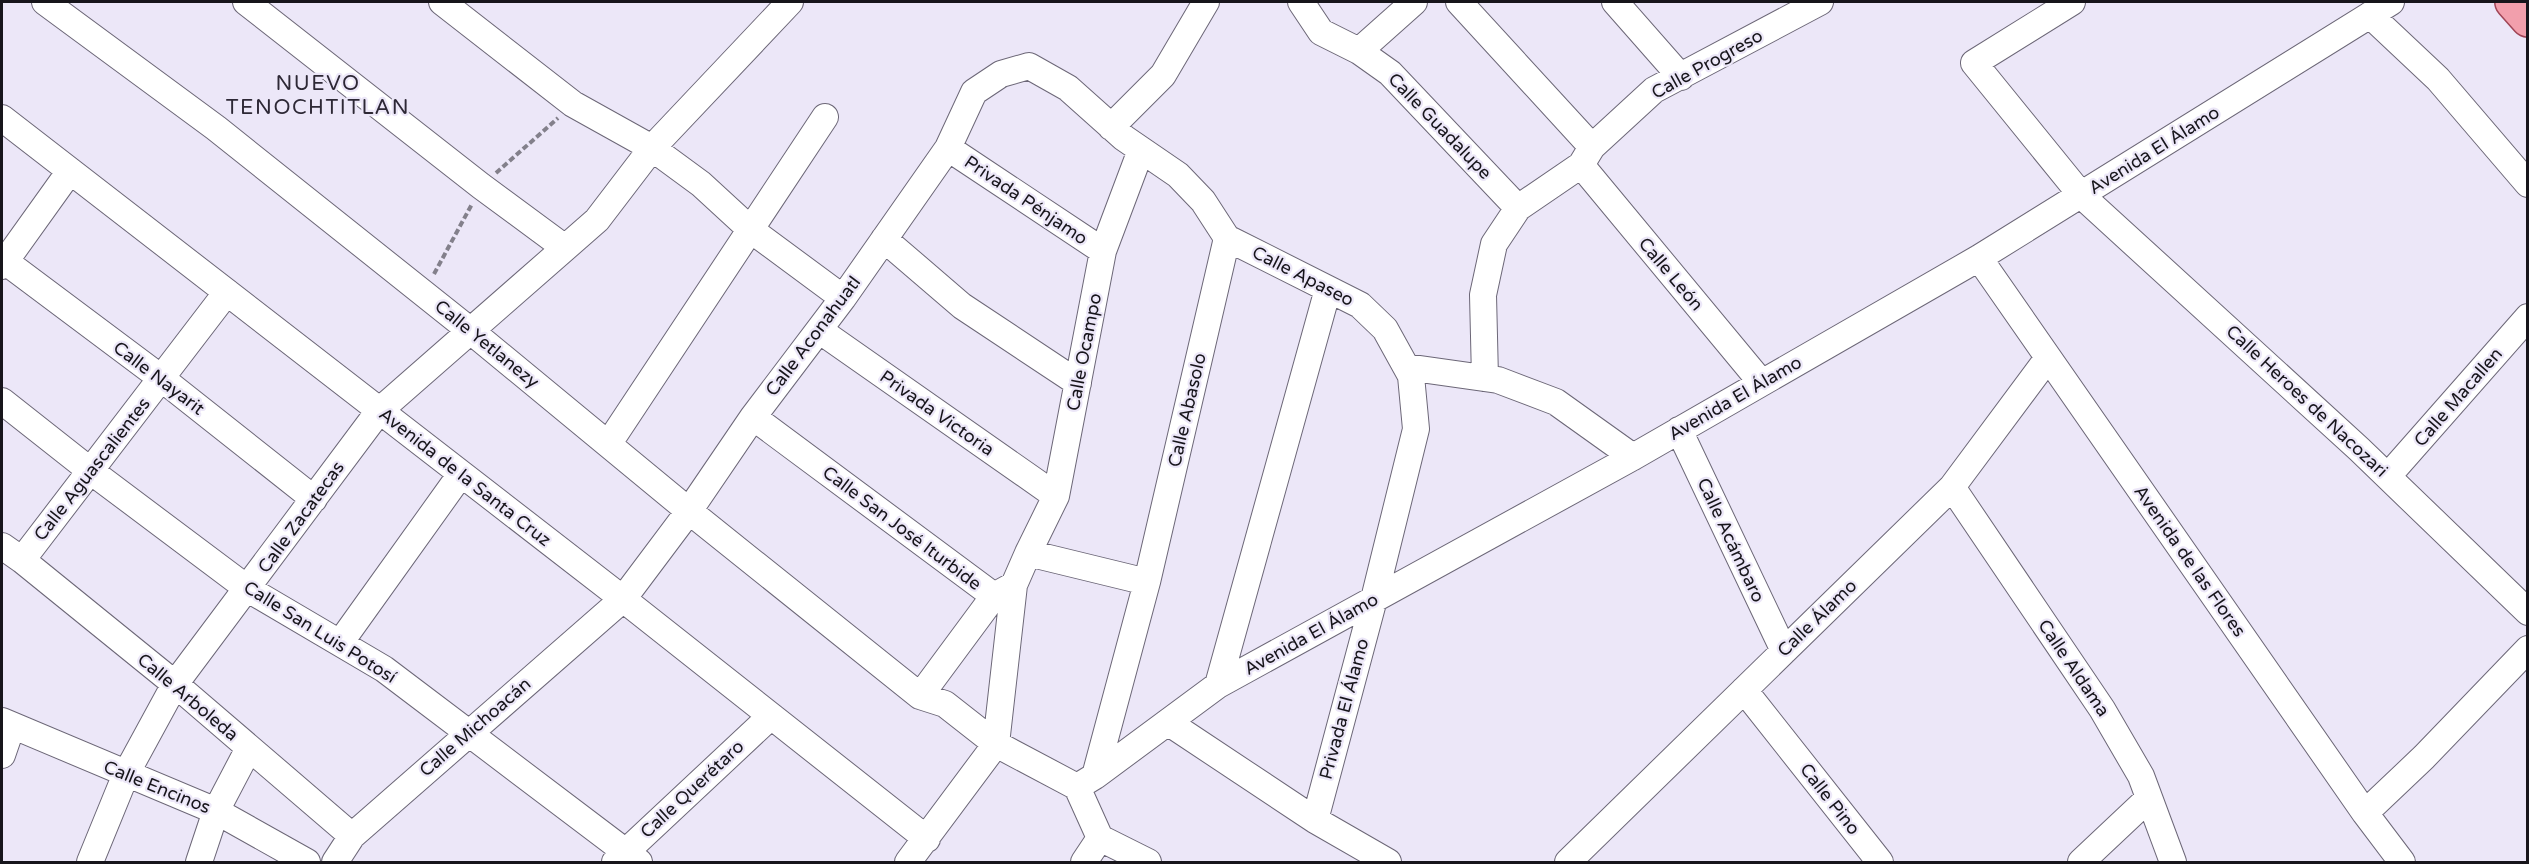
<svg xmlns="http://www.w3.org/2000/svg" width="2529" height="864" viewBox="0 0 2529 864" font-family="'Varela Round',sans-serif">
<rect width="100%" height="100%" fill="#ece7f8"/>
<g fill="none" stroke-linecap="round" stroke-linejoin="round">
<!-- minor casing -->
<g stroke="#6c6777" stroke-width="28">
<path id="minor" d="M45 2 216 128 472 332 689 511 920 696 945 704 996 744 1077 787 1100 838 1148 862
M246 2 481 186 565 248
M442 2 573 104 652 148 701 184 751 230 843 298
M1301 2 1321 32 1359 51 1390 73 1518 208 1581 165 1592 147 1654 90 1820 2
M1459 2 1592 147
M1615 2 1681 77
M2072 2 1974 63 2082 196 2359 449 2528 612
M2370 15 2438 79 2528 184
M1359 51 1414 2
M2 118 623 599 927 839
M1111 127 1163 75 1206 2
M948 148 1103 251
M1581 165 1761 382
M884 239 962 306 1078 383
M1979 258 2365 813 2402 862
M2 259 161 378 314 499
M2 266 70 171
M819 330 1056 496
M1406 367 1498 380 1556 402 1633 457
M1485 378 1483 295 1494 244 1518 208
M2 401 92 472 248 589 384 669 639 862
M753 417 994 596
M1679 430 1784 651
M609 443 825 117
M2388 476 2528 317
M1952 487 2102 709 2141 776 2173 862
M2 546 22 560 175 684 352 836
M1028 553 1056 496 1103 251 1141 150
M22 560 227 292
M340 643 461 474
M1218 685 1328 289
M1744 690 1880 862
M920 696 994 596 1014 585 1028 553 1147 582
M2 721 216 811 307 862
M1169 723 1315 820 1388 862
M2 755 12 726
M1095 776 1147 582 1227 238
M1077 787 1095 776 1218 685 1633 457 1979 258 2391 2
M2365 813 2424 757 2528 649
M90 862 126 774 175 684 379 411 597 220 652 148 790 2
M199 862 216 811 249 748
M335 862 352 836 623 599 689 511 753 417 843 298 948 148 974 92 1001 74 1029 66 1068 88 1124 138 1178 175 1203 201 1227 238 1360 305 1385 329 1411 376 1416 429 1374 599 1315 820
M615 862 771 716
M908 862 996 744 1014 585
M1084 862 1100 838
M1568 862 1952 487 2048 358
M2081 862 2149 798"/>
</g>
<!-- major casing -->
<g stroke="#a04556" stroke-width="36">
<path id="major" d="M2512 2 2528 20"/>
</g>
<!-- path -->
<path stroke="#83808b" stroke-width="4" stroke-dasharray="6 3" stroke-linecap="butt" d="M496 173 558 118
M434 274 472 204"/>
<!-- minor -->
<use href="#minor" stroke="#fff" stroke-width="26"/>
<!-- major -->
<use href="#major" stroke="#f29fac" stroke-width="33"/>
</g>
<g text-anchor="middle" stroke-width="4.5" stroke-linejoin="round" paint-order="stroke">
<!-- street labels -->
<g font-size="18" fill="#17151b" stroke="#ece7f8">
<text transform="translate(1707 64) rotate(-29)" y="6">Calle Progreso</text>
<text transform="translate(1440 126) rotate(46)" y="6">Calle Guadalupe</text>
<text transform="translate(2154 150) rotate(-32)" y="6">Avenida El Álamo</text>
<text transform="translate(1026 200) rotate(34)" y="6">Privada Pénjamo</text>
<text transform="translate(1671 274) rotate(50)" y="6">Calle León</text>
<text transform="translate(1303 276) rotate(27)" y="6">Calle Apaseo</text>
<text transform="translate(813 336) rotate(-53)" y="6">Calle Aconahuatl</text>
<text transform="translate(487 344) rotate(39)" y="6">Calle Yetlanezy</text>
<text transform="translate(1084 352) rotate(-79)" y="6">Calle Ocampo</text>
<text transform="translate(159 378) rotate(37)" y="6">Calle Nayarit</text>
<text transform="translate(2458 397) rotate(-49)" y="6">Calle Macallen</text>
<text transform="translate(1735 398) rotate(-30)" y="6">Avenida El Álamo</text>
<text transform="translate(2307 401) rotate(43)" y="6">Calle Heroes de Nacozari</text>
<text transform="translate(1187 410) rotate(-77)" y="6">Calle Abasolo</text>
<text transform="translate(937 413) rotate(35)" y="6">Privada Victoria</text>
<text transform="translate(92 469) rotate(-52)" y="6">Calle Aguascalientes</text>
<text transform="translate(465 477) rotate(38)" y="6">Avenida de la Santa Cruz</text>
<text transform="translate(301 517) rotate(-54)" y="6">Calle Zacatecas</text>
<text transform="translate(902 528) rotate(37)" y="6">Calle San José Iturbide</text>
<text transform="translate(1731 540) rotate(65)" y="6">Calle Acámbaro</text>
<text transform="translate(2190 561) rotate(55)" y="6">Avenida de las Flores</text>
<text transform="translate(1817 618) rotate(-44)" y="6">Calle Álamo</text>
<text transform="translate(320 632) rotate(32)" y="6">Calle San Luis Potosí</text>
<text transform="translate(1311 634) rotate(-29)" y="6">Avenida El Álamo</text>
<text transform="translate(2074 668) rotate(56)" y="6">Calle Aldama</text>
<text transform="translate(188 697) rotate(40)" y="6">Calle Arboleda</text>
<text transform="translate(1344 709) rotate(-75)" y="6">Privada El Álamo</text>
<text transform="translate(475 727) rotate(-41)" y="6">Calle Michoacán</text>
<text transform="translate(157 787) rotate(22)" y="6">Calle Encinos</text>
<text transform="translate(692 789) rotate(-43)" y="6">Calle Querétaro</text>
<text transform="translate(1830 799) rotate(52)" y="6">Calle Pino</text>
</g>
<!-- quarter labels -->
<g font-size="21" letter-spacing="1.5" fill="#2d2835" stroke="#ece7f8">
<text x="318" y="90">NUEVO<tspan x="318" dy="24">TENOCHTITLAN</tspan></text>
</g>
</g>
<!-- border -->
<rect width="2529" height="864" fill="none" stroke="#17151b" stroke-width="6"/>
</svg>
